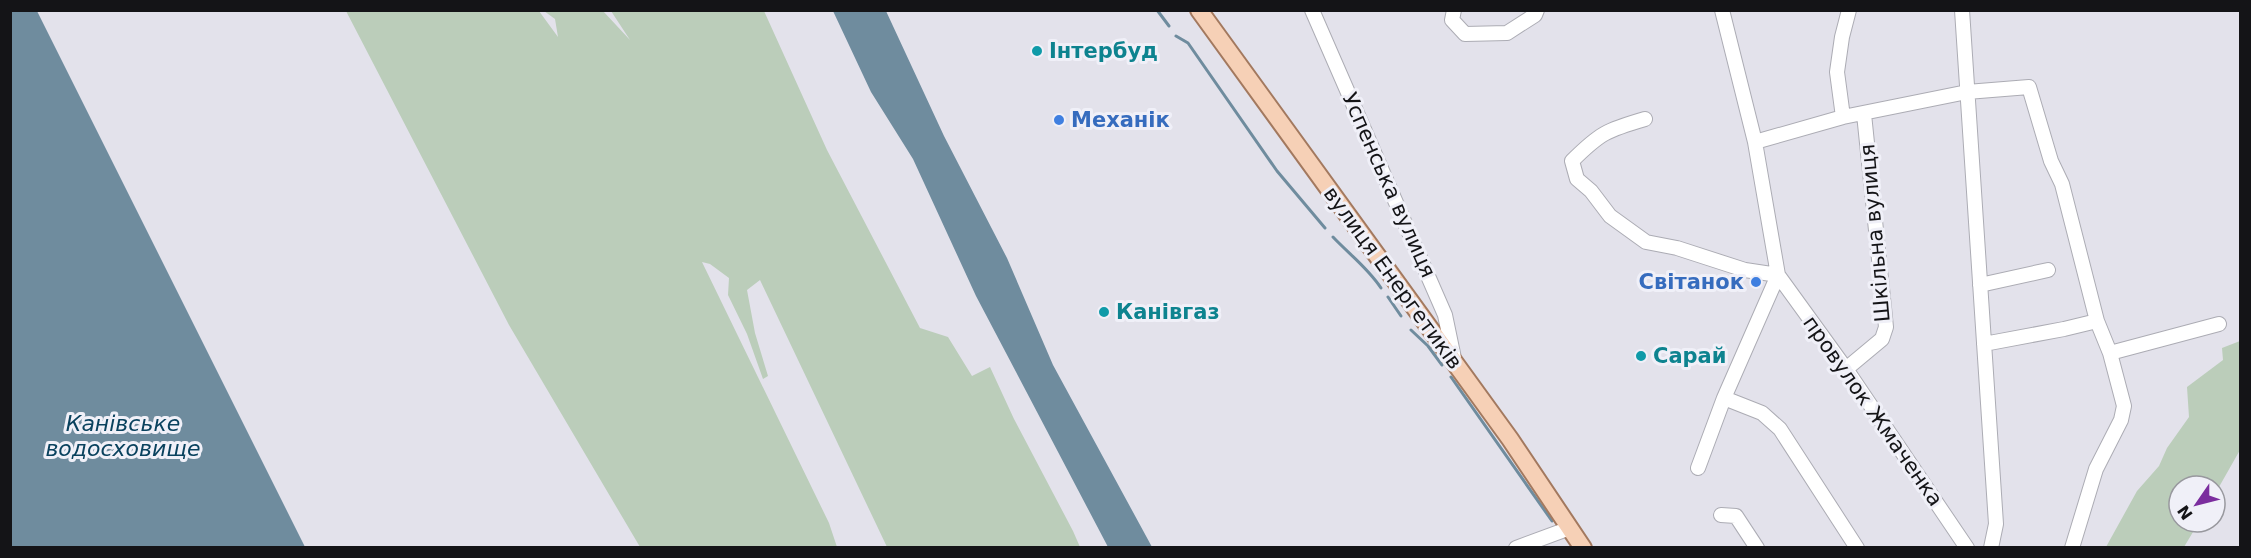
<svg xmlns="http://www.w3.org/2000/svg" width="2251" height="558" viewBox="0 0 2251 558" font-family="'DejaVu Sans',sans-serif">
<rect width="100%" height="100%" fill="#e3e2eb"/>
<!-- green -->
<path fill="#bbcdba" d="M346 11H539L558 37 555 19 544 11H603L630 40 611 11H764L827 150 920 328 948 337 972 376 990 367 1014 419 1073 531 1080 547H887L760 280 747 290 755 333 768 376 763 379 747 334 728 295 729 278 710 264 702 262 829 523 837 547H640L509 325Z
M2240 322V450L2215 494V486H2179V522H2199L2184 547H2106L2137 491 2159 466 2167 448 2189 417 2187 387 2223 360 2222 348 2240 341Z"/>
<!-- water -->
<path fill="#6f8c9e" d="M10 11H37L305 547H11Z
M833 11H886L944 136 1007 258 1053 365 1152 547H1108L976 296 913 159 871 92Z"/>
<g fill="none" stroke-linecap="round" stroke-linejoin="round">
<!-- stream -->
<path stroke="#6f8c9e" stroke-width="3" d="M1157 10 1169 26
M1176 36 1188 43 1277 171 1325 228
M1333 237C1349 254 1368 268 1381 288
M1388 297 1401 316
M1411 330 1428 346 1442 365
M1451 377 1552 521"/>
<!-- minor casing -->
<g stroke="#acacb4" stroke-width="16">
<path id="minor" d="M1312 10 1445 315 1455 363
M1454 10 1452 20 1465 34 1507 33 1535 15 1537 10
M1962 10 1996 524 1991 548
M1843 117 1837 72 1842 37 1849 10
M1645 119C1607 130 1600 133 1572 161L1577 179 1591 191 1610 216 1646 242 1677 248 1745 270 1778 275
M1755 142 1843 117 1967 92 2029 87 2051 161 2062 184 2097 321 2110 353 2124 406 2121 420 2096 469 2072 548
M1778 275 1846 369 1967 548
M1980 285 2048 270
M1984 344 2064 329 2097 321
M2110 353 2219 324
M1846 369 1882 339 1886 327 1864 114
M1724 398 1762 413 1780 429 1857 548
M1698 468 1724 398 1778 275 1755 142 1722 10
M1721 515 1736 516 1757 548
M1516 548 1570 528"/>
</g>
<!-- major casing -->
<g stroke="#a3795f" stroke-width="20">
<path id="major" d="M1199 10 1510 439 1583 548"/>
</g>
<!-- minor -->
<use href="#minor" stroke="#fff" stroke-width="14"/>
<!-- major -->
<use href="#major" stroke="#f6d0b6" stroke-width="16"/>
</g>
<!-- markers -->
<g fill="#0f9aa8" stroke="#f0f0f8" stroke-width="2">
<circle cx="1037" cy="51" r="6"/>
<circle cx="1104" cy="312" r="6"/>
<circle cx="1641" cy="356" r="6"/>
</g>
<g fill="#3f7fe0" stroke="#f0f0f8" stroke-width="2">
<circle cx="1059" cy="120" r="6"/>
<circle cx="1756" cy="282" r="6"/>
</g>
<g text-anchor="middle" stroke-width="6" stroke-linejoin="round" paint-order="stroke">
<!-- culture labels -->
<g font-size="21" font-weight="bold" fill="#0d838f" stroke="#f0f0f8" text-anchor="start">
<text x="1049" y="58">Інтербуд</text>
<text x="1116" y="319">Канівгаз</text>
<text x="1653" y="363">Сарай</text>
</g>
<!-- shop labels -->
<g font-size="21" font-weight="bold" fill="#366cbe" stroke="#f0f0f8" text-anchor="start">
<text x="1071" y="127">Механік</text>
<text x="1744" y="289" text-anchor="end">Світанок</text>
</g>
<!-- street labels -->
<g font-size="21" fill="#141417" stroke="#f0f0f8">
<text transform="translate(1389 185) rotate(66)" y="7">Успенська вулиця</text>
<text transform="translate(1875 233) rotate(-95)" y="7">Шкільна вулиця</text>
<text transform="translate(1393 278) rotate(54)" y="7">вулиця Енергетиків</text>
<text transform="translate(1873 411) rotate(55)" y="7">провулок Жмаченка</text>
</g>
<!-- water labels -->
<g font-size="22" font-style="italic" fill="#0a425e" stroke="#f0f0f8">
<text x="123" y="431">Канівське<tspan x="123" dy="25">водосховище</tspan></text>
</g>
</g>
<!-- border -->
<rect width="2251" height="558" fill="none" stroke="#141417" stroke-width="24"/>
<!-- north arrow -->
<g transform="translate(2197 504) rotate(235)"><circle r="28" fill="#f0f0f8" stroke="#98989e" stroke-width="1.5"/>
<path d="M0-4.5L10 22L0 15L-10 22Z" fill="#7b2d9e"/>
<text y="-9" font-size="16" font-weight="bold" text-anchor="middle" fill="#141417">N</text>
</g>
</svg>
